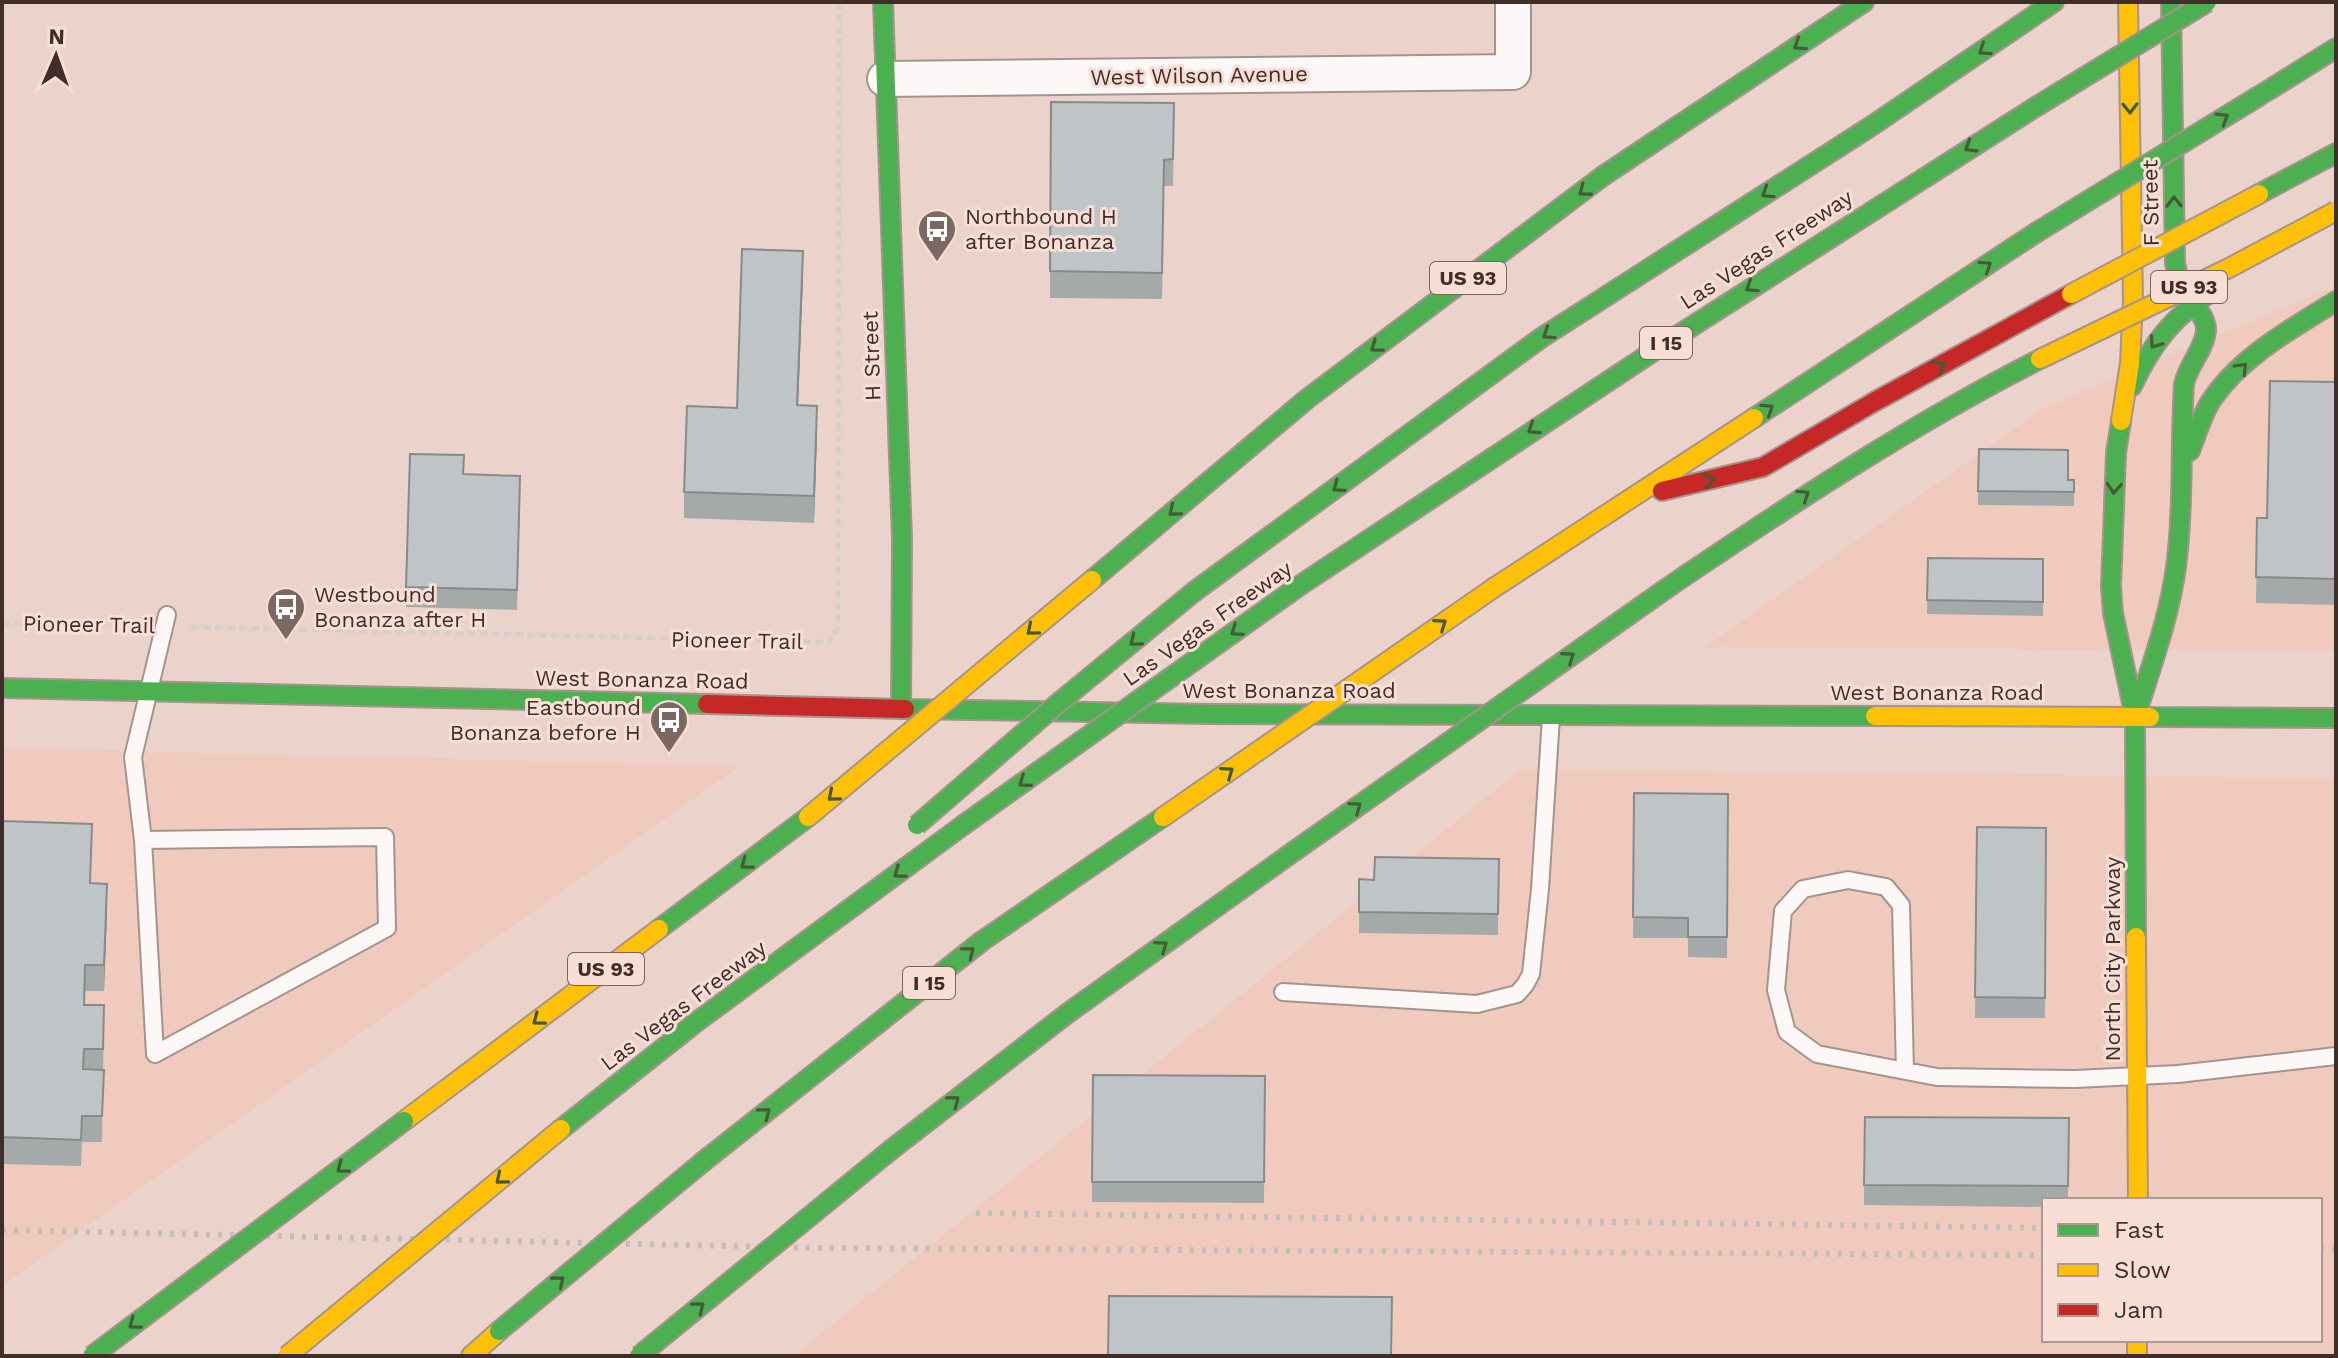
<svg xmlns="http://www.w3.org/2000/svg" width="2338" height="1358" viewBox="0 0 2338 1358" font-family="'Work Sans',sans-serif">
<rect width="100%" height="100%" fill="#ebd3cc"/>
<!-- built -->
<path fill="#f1cabe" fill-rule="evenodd" d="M2336 286V651L1705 647 2045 407Z
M2 748 740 766 2 1286Z
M1521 769 2336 778V1356H793ZM2044 1200H2320V1340H2044Z"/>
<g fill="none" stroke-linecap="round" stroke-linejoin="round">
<!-- lane casing -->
<g stroke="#a5938d" stroke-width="20">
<path id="lane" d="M143 840 385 837 387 928 155 1054 143 840 133 757 167 615
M1283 992 1477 1004 1517 994 1525 985 1531 974 1540 889 1551 717
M1905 1071 1901 905 1886 887 1848 880 1803 889 1783 911 1776 990 1787 1032 1817 1054 1937 1077 2075 1079 2178 1074 2336 1056"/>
</g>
<!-- street casing -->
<g stroke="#a5938d" stroke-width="38">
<path id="street" d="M885 79 1513 72V2"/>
</g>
<!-- fast casing -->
<g stroke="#a5938d" stroke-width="22">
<path id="fast" d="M883 2 902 540 901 709
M2259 96 2336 48
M2259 194 2336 153
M2132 386C2153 342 2174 315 2216 289
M1754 418 2037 232
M2121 421 2116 453 2111 587 2113 613 2135 717 2136 937
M2190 451C2196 435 2201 419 2209 404 2238 358 2291 329 2336 301
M1092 580 1307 399 1603 176 1864 2
M1299 586 1666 343 2037 106
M1670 586C1790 505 1910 425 2040 359
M1195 591 1541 338 1873 125 2054 2
M2 688 707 704
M905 709 1208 714 1875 716
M2136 715C2151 666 2169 619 2176 567 2184 507 2180 445 2184 384 2188 365 2204 350 2206 331 2207 315 2189 301 2182 287 2178 280 2177 271 2175 263L2171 2
M2150 717 2336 718
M659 929 808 817
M561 1129 695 1023 962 826
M892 1149 1068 1013 1293 852
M704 1161 982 941 1163 817"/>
</g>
<!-- slow casing -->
<g stroke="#a5938d" stroke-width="22">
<path id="slow" d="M2121 421 2130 363 2133 301 2128 2
M1495 587 1754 418
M1875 716 2150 717
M2136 937 2138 1200
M404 1121 659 929
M2137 1340V1356
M471 1356 499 1331"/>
</g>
<!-- jam casing -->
<g stroke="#a5938d" stroke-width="22">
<path id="jam" d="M1662 491 1763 467 1874 402 2071 294
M707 704 905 709"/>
</g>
<!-- path -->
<path stroke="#d6cfcc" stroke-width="5" stroke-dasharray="8 4" stroke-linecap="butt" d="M2 623 137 625
M191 627 829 642 838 626 839 5"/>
<!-- lane -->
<use href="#lane" stroke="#fcf8f7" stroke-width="16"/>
<!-- street -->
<use href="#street" stroke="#fcf8f7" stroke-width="34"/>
<!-- fast -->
<use href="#fast" stroke="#4caf50" stroke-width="18"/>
<!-- slow -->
<use href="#slow" stroke="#ffc107" stroke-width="18"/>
<!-- jam -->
<use href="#jam" stroke="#c62828" stroke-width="18"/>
<!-- rail -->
<path stroke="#c3bdbb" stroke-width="6" stroke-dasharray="4 8" stroke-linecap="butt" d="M976 1213 2044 1228
M2 1230 821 1248 2044 1255
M2320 1248 2336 1250"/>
<!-- fast-bridge casing -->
<g stroke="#a5938d" stroke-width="22" stroke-linecap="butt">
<path id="fast-bridge" d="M2037 106 2207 2
M2037 232 2259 96
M917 825 1056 705 1195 591
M962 826 1299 586
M1293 852 1670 586
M499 1331 704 1161
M92 1356 404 1121
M639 1356 892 1149"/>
</g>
<!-- slow-bridge casing -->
<g stroke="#a5938d" stroke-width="22" stroke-linecap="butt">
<path id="slow-bridge" d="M2071 294 2259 194
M2040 359 2229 268 2336 211
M808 817 1092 580
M1163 817 1495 587
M287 1356 561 1129"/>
</g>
<!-- fast-bridge -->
<use href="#fast-bridge" stroke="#4caf50" stroke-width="18"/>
<!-- slow-bridge -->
<use href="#slow-bridge" stroke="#ffc107" stroke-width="18"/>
</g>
<!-- wall -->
<path fill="#a4a9aa" d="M1051 102 1174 103 1173 186H1164L1162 299 1050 298Z
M803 277 798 405 817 432 814 523 684 518V492L737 408Z
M2336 382V605L2256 603 2257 518H2267Z
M1979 449 2068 480H2074V506L1978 505Z
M464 474 520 496 517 610 406 607V587Z
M1928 558 2043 559V616L1927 614Z
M1634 793 1728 794 1727 958 1688 957V938H1633Z
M2 821 91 883 107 910 104 991H85V1005H104L102 1142H82L81 1166 2 1164Z
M1977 827 2046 828 2045 1018H1975Z
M1499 859 1498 935 1359 933V879L1374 880Z
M1093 1075 1265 1076 1264 1203 1092 1202Z
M1865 1117 2069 1118 2068 1200H2044V1207L1864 1205Z"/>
<!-- shaded-wall -->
<path fill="#868a8b" d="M803 251V277L797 431V405Z
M817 406V432L814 523V496Z
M107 884V910L104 991V965Z"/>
<!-- building -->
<path fill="#bfc5c6" stroke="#868a8b" stroke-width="2" d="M1051 102 1174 103 1173 159 1164 160 1162 273 1050 271Z
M742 249 803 251 797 405 817 406 814 496 684 492 687 406 737 408Z
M2270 381 2336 382V579L2256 577 2257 518H2267Z
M1979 449 2068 450V480H2074V492L1978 491Z
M410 454 464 455 463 474 520 476 517 590 406 587Z
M1928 558 2043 559V602L1927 600Z
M1634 793 1728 794 1727 937H1688V918L1633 917Z
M2 821 92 824 90 883 107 884 104 965H85L84 1005H104L103 1049H84L83 1069 104 1070 102 1116H82L81 1140 2 1137Z
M1977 827 2046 828 2045 998 1975 997Z
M1375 857 1499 859 1498 914 1359 912V879L1374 880Z
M1093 1075 1265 1076 1264 1182H1092Z
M1865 1117 2069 1118 2068 1186 1864 1185Z
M1109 1296 1392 1297 1391 1356H1108Z"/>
<!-- one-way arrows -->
<defs><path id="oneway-chevron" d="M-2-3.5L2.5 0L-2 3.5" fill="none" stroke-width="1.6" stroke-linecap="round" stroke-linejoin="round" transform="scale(2)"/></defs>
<g stroke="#445b37">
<use href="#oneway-chevron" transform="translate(1799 45) rotate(146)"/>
<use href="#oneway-chevron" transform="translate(1984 50) rotate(146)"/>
<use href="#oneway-chevron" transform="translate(2130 108) rotate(89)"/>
<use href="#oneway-chevron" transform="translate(2223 118) rotate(-32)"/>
<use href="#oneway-chevron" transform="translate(1970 147) rotate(148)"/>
<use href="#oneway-chevron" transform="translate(1584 191) rotate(143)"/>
<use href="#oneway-chevron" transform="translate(1767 193) rotate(147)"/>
<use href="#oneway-chevron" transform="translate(2174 202) rotate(-91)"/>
<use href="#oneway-chevron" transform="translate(1986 266) rotate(-33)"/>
<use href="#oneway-chevron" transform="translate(1751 287) rotate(147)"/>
<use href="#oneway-chevron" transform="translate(1548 334) rotate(147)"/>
<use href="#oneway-chevron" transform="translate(2155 343) rotate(125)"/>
<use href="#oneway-chevron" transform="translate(1376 347) rotate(143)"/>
<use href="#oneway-chevron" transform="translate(1940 366) rotate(-29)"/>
<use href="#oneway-chevron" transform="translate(2242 368) rotate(-46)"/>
<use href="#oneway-chevron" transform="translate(1768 409) rotate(-33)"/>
<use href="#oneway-chevron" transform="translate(1533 429) rotate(147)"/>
<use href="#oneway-chevron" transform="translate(1709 480) rotate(-14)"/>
<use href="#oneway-chevron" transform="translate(1338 487) rotate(144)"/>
<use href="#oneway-chevron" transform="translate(2114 488) rotate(94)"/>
<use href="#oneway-chevron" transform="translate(1804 495) rotate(-33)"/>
<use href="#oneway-chevron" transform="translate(1174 511) rotate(140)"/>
<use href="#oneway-chevron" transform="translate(1441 624) rotate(-35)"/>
<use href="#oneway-chevron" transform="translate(1032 630) rotate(140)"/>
<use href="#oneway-chevron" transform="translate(1236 631) rotate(145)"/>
<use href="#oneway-chevron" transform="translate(1135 641) rotate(141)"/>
<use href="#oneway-chevron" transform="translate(1569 657) rotate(-35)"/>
<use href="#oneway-chevron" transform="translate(1228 772) rotate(-35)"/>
<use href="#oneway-chevron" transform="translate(1024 782) rotate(145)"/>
<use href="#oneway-chevron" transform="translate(833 796) rotate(140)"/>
<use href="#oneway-chevron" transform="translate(1356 807) rotate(-35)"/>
<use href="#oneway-chevron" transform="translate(746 864) rotate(143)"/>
<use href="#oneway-chevron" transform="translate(899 873) rotate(144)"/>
<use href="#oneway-chevron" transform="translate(1162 946) rotate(-36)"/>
<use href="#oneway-chevron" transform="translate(969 952) rotate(-38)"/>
<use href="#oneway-chevron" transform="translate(538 1020) rotate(143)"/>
<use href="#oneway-chevron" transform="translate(954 1101) rotate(-38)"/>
<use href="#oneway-chevron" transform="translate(765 1113) rotate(-38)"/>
<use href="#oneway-chevron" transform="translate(342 1168) rotate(143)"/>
<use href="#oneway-chevron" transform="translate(501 1179) rotate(140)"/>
<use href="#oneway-chevron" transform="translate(559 1281) rotate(-40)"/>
<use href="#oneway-chevron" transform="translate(699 1307) rotate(-39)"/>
<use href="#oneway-chevron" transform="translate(134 1324) rotate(143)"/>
</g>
<!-- icons -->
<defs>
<g id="bus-pin" transform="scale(2)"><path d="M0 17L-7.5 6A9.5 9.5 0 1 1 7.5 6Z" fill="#7c6862" stroke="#f9ded6"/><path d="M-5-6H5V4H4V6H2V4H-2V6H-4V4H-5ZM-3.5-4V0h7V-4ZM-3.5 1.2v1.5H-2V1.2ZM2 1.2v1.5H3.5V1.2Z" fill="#fff"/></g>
</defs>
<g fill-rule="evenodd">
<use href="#bus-pin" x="937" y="229"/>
<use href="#bus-pin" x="286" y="607"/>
<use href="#bus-pin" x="669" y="720"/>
</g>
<g text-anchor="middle" stroke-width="6" stroke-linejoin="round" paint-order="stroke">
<!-- shield labels -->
<g fill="#f9ded6" stroke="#78635d" stroke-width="2">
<rect x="1430" y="262" width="76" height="32" rx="6"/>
<rect x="2151" y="271" width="76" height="32" rx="6"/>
<rect x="1640" y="327" width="52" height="32" rx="6"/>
<rect x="568" y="953" width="76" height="32" rx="6"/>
<rect x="903" y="967" width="52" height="32" rx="6"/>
</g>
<g font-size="20" font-weight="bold" fill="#402e29">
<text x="1468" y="285">US 93</text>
<text x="2189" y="294">US 93</text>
<text x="1666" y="350">I 15</text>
<text x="606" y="976">US 93</text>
<text x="929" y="990">I 15</text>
</g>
<!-- street labels -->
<g font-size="22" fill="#402e29" stroke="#f9ded6">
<text transform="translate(1199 75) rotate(-1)" y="8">West Wilson Avenue</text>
<text transform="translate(2150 203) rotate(-91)" y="8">F Street</text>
<text transform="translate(1766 249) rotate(-33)" y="8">Las Vegas Freeway</text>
<text transform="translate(871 356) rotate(-92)" y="8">H Street</text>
<text transform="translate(1207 623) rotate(-35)" y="8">Las Vegas Freeway</text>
<text transform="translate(89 624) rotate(1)" y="8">Pioneer Trail</text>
<text transform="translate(737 640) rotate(1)" y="8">Pioneer Trail</text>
<text transform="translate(642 679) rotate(1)" y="8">West Bonanza Road</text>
<text x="1289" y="698">West Bonanza Road</text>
<text x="1937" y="700">West Bonanza Road</text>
<text transform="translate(2112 959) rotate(-90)" y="8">North City Parkway</text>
<text transform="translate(683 1005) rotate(-37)" y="8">Las Vegas Freeway</text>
</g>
<!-- poi labels -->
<g font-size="22" fill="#402e29" stroke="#f9ded6" text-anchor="start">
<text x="965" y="224">Northbound H<tspan x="965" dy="25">after Bonanza</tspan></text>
<text x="314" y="602">Westbound<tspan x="314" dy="25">Bonanza after H</tspan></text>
<text x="641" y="715" text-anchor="end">Eastbound<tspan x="641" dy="25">Bonanza before H</tspan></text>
</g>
</g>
<!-- border -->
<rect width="2338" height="1358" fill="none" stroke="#402e29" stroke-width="8"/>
<!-- legend -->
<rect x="2042" y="1198" width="280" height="144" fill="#f9ded6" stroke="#af9891" stroke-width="2"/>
<rect x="2058" y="1224" width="40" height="12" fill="#4caf50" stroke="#af9891" stroke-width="2"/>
<text x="2114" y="1238" font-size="24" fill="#402e29">Fast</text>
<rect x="2058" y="1264" width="40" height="12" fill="#ffc107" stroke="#af9891" stroke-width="2"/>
<text x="2114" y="1278" font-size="24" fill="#402e29">Slow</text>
<rect x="2058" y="1304" width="40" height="12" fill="#c62828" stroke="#af9891" stroke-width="2"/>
<text x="2114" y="1318" font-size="24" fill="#402e29">Jam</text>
<!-- north arrow -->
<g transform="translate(56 56) rotate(2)" stroke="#f9ded6" stroke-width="6" paint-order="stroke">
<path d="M0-6L14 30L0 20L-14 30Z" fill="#402e29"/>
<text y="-12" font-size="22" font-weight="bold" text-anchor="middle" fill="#402e29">N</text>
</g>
</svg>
